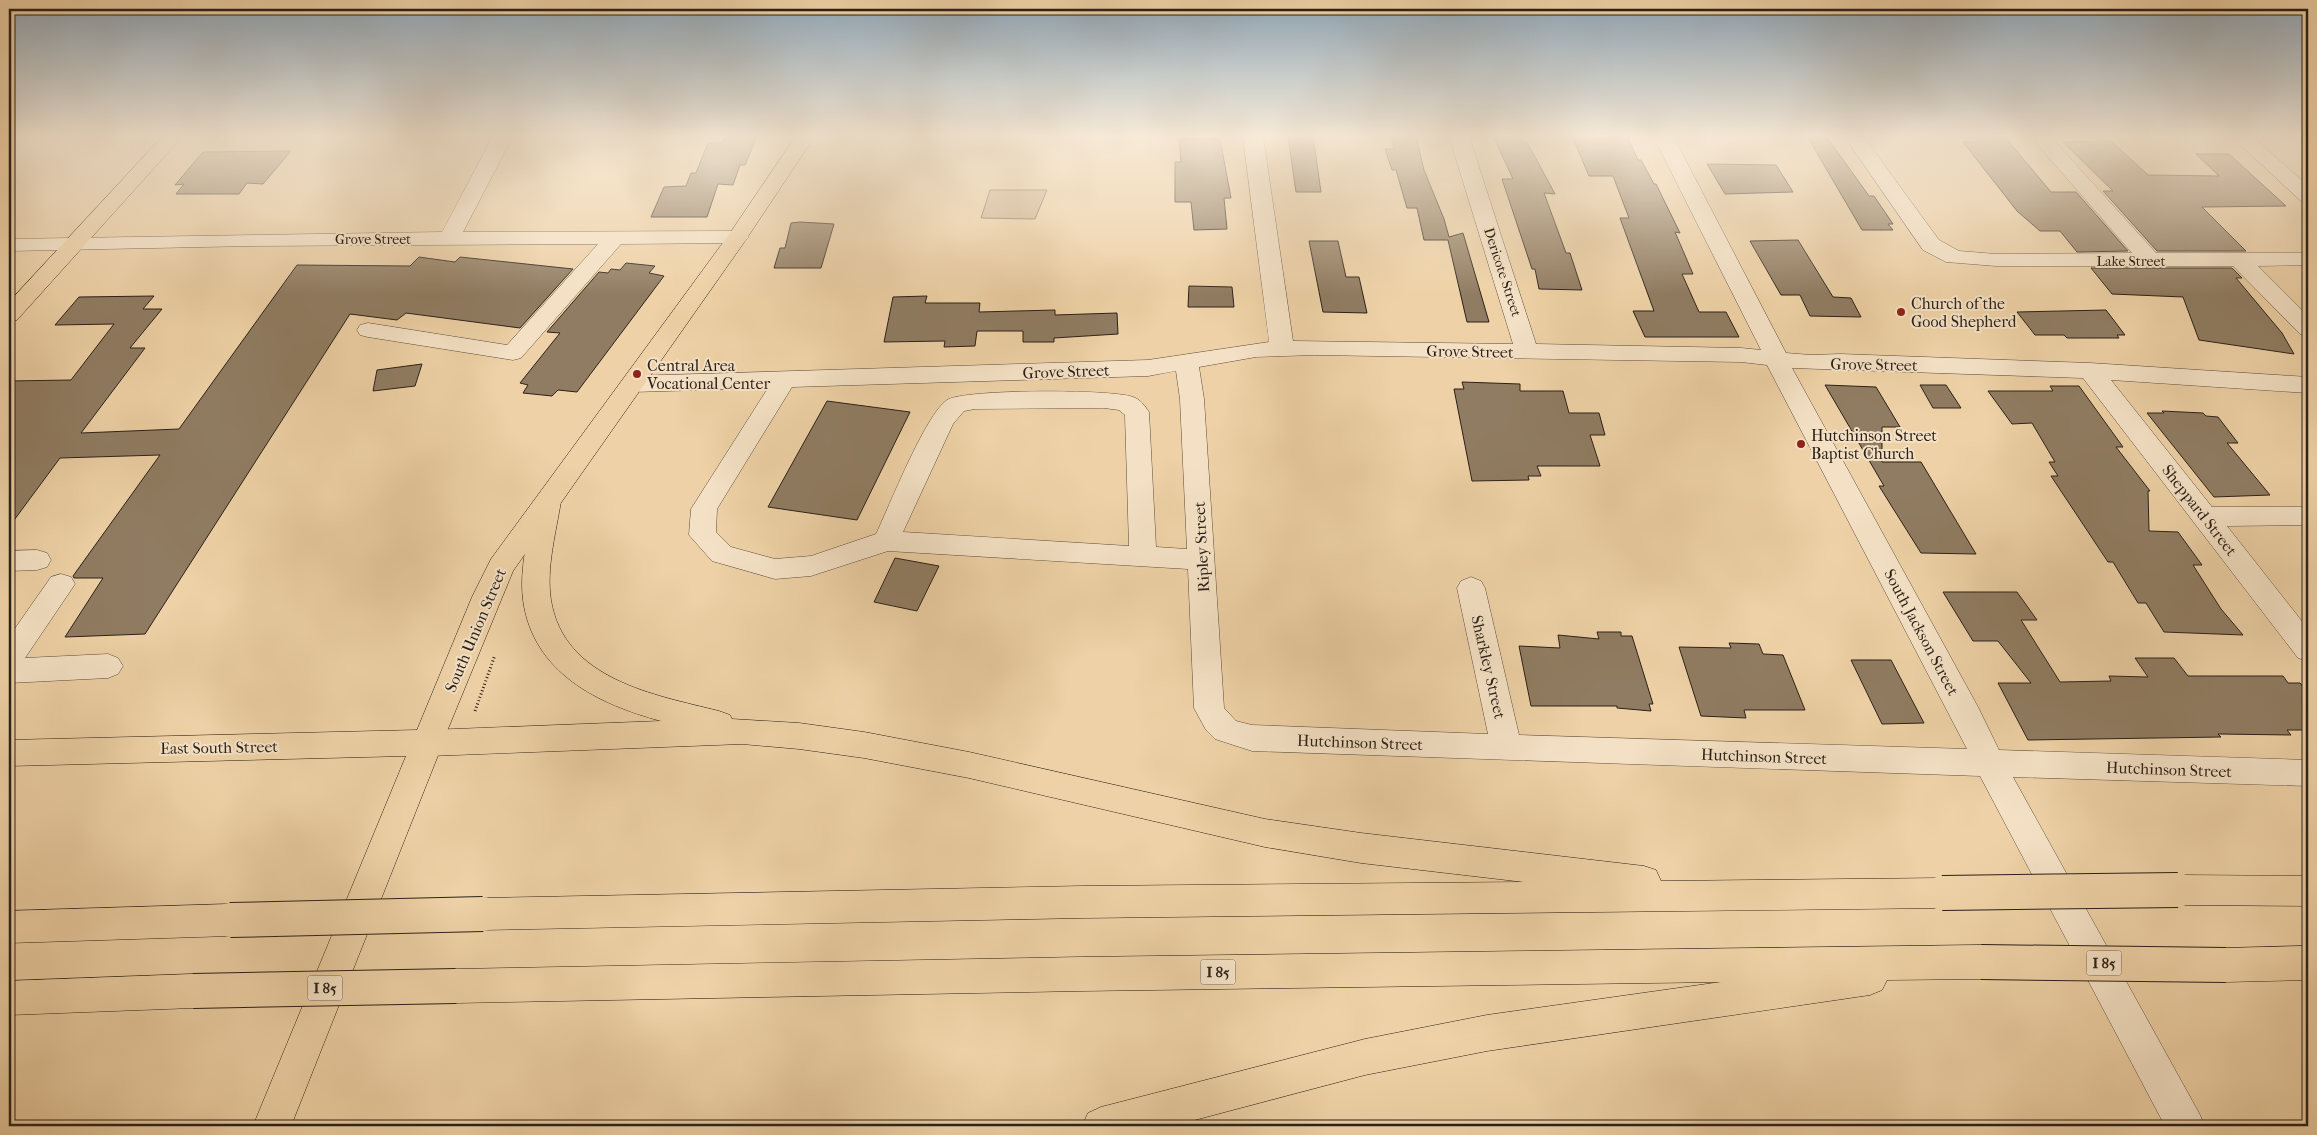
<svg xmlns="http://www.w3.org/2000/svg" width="2317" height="1135" viewBox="0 0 2317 1135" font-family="'IM FELL French Canon',serif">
<rect width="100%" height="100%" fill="#eed1a6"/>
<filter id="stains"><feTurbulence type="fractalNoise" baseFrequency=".004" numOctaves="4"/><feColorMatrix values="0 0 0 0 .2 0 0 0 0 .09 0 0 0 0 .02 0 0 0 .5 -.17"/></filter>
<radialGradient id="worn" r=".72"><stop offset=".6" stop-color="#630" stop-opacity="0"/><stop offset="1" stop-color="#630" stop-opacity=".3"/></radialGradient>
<!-- green -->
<path fill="#cdb38e" stroke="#7c6a53" d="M990 190H1047L1035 219 981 218Z"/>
<!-- building -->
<path fill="#907c62" stroke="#2b2018" d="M725 136H757L745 165H740L733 185 718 184 707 217H651L664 187 686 186 691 173H696L708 143H722Z
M1288 136H1313L1321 192H1296Z
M1391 136H1416L1424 170 1444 219 1449 237 1463 233 1489 322H1467L1448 240H1424L1417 208H1407L1396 170H1392L1385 149H1394Z
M1493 136H1521L1522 141 1527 142 1555 194 1544 193 1566 253H1570L1582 290 1539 289 1535 269H1532L1502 179H1513Z
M1572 136H1627L1638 160H1641L1654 184H1656L1680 233 1675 232 1693 274H1682L1699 312H1726L1739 337H1645L1633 311H1654L1620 218H1629L1613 176H1589Z
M1807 136H1826L1869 196H1874L1893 224H1888L1893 230H1862Z
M1973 136H2004L2051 192H2076L2128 251 2077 252 2060 231H2040L2017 211 1963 142 1978 141Z
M1179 139H1220L1231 198H1224L1227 229 1194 230 1191 202H1175V162H1181Z
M2111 141 2148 175 2219 176 2196 154H2229L2286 206 2202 207 2246 251H2157L2103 191H2113L2063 142Z
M291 151 263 184 247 183 239 194H176L184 184 175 185 203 152Z
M1707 164 1776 165 1793 192 1725 194Z
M800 222 834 224 821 268H774L780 248H785L791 223Z
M1798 240 1833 297 1851 298 1861 317 1810 316 1800 295H1781L1750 241Z
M1309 241H1338L1346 277H1359L1367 313 1323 312Z
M419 257 455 262 460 257 573 269 520 328 406 313 397 320 350 314 145 634 65 637 103 578H74L73 576 160 455 60 458 9 527V381L71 380 114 324 55 325 79 297 154 296 143 309H162L130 348H145L81 433 179 429 297 265 410 266Z
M626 263 655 266 649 273 664 276 577 392 558 390 552 396 523 393 528 385 520 383 560 333 547 332 599 272 608 273 611 269 620 270Z
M2091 268H2232L2242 278H2236L2282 333 2294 354 2199 340 2183 297 2112 294Z
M1189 286 1232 287 1234 307H1188Z
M927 296 925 303H980L979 312 1055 310V315L1117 313 1118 334 1054 338V342H1023V331H977L975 346 944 347 945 341 884 342 893 297Z
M2106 310 2125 335H2117L2119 338H2067L2064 335H2035L2017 312Z
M422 364 415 386 373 391 377 370Z
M1462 382 1520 384V391H1563L1569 413H1599L1605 435H1590L1600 466H1537L1541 476H1528L1529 480 1472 481 1454 389H1464Z
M1825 385 1876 387 1900 427H1882V462H1921L1976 554 1921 553 1879 486H1884Z
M1920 385H1946L1961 408H1933Z
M2050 386H2079L2123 447H2116L2150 491H2148L2149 531 2178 532 2202 565H2193L2221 609 2243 635 2164 632 2146 603H2138L2113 562H2108L2051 476H2058L2049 462H2055L2032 423 2012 424 1988 391H2053Z
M827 401 910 412 857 520 768 507Z
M2162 411 2203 413 2206 416 2218 417 2238 443H2227L2270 495 2214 497 2147 413H2164Z
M895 558 939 566 917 611 874 602Z
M1943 592H2017L2037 620H2021L2060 682 2111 681 2109 676 2148 677 2135 658H2174L2188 676H2283L2288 683H2300L2308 693V730H2287L2291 735 2218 734 2221 737 2028 740 1998 683H2031L1998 641H1973Z
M1597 632H1621V636H1632L1653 704H1649L1651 711 1617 708V706H1531L1519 646 1560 648 1558 635 1599 639Z
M1729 643 1759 644 1763 654 1783 655 1805 710H1744L1746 718 1701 716 1679 647 1731 648Z
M1851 660H1891L1924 723 1882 724Z"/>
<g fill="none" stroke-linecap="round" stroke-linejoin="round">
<!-- minor casing -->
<g stroke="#5c4c3c" stroke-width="1">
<path id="minor" d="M493 136H513L463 232 738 231 745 233 749 237 745 241 738 243 621 244 521 358 513 360 368 337 360 335 357 330 360 325 368 323 507 345 598 244 251 246 9 251V239L442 232Z
M1243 136H1263L1293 341 1513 344 1449 136H1469L1536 344 1741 348 1761 350 1653 136H1673L1786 353 1811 355 1840 354 2090 363 2308 377V393L2111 380 2212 507H2308V525L2227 526 2308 629V661L2298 658 2083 378 1792 368 1978 707 1999 750 2308 760V786L2013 777 2199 1113 2205 1126H2165L1980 776 1252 751 1215 739 1206 730 1194 708 1188 569 888 551 811 576 775 579 712 561 689 535 691 509 768 388 632 392 624 389 620 384 624 379 632 376 1148 360 1269 342ZM1315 355 1741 362 1767 365 1967 749 1519 735 1485 588 1481 581 1471 577 1461 581 1457 588 1488 734 1252 725 1236 721 1224 708 1204 399 1199 367 1256 357ZM1176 371 1180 399 1187 549 1156 547 1149 412C1145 406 1140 399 1133 397 1112 389 963 389 947 400 925 415 889 507 876 534L811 556 775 559 731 547 716 532 717 509 792 387 1148 376ZM1104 408 1119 410 1125 415 1129 546 903 532 953 424 964 411 975 409Z
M1844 136H1863L1939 240 1959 251 1996 254 2132 253 2030 136H2050L2156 253H2308V265L2258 266 2308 316V336L2300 334 2233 266H1996L1946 262 1923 250Z
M2231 136H2252L2308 186V203L2301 201Z
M37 550 47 553 51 560 47 567 37 570 9 571V551Z
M61 574 71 577 75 584 25 658 108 654 118 658 123 666 118 674 108 678 9 683V637L51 577Z"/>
</g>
<!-- major casing -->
<g stroke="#2b2018" stroke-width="1">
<path id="major" d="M163 136H183L17 320 9 322V302Z
M796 136H815L745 241 513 571 443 741 444 743 439 753 291 1126H253L406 756 9 766V740L417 730 472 597 491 559 730 233Z"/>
</g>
<!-- highway casing -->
<g stroke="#2b2018" stroke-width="1">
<path id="highway" d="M548 492 557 494 561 501C556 533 546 568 551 600 564 680 655 695 719 711L730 715 732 719 799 723 864 732 969 752 1265 819 1361 833 1644 866 1656 870 1661 881 1942 878 1954 882 1959 893 1954 904 1942 908 1083 918 483 930 471 925 466 914 471 903 483 898 1083 886 1524 882 1361 863 1265 847 969 778 864 758 799 749 742 744 429 756 418 752 414 743 418 734 429 730 661 721C598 704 533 673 523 600 519 567 529 533 535 501L539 494Z
M2178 875 2308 876V906L2178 905 2166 901 2161 890 2166 879Z
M230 904 242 909 247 920 242 931 230 936 9 943V911Z
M1981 945 1993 950 1999 962 1993 974 1981 979 1887 980 1882 990 1870 995 1487 1051 1365 1075 1172 1126H1082L1088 1113 1101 1107 1365 1039 1487 1015 1721 982 1081 991 456 1003 443 998 438 986 443 974 456 969 1081 957Z
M2308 946V980L2226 982 2214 977 2208 965 2214 953 2226 948Z
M193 974 206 979 211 991 206 1003 193 1008 9 1015V981Z"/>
</g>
<!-- path -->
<path stroke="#2b2018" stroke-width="3" stroke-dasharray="1 2.5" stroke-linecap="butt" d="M475 711 495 655"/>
<!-- minor -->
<use href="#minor" fill="#f4e1c5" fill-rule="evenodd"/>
<!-- major -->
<use href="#major" fill="#eed1a6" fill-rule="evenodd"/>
<!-- highway -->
<use href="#highway" fill="#eed1a6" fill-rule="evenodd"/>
<!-- highway-bridge casing -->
<g stroke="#2b2018" stroke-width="36" stroke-linecap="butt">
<path id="highway-bridge" d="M1942 893 2178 890
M230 920 483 914
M1981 962 2226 965
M193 991 456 986"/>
</g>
<!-- highway-bridge -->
<use href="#highway-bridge" stroke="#eed1a6" stroke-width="34"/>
</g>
<!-- sky -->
<linearGradient id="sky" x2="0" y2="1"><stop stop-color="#90a8ba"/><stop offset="0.46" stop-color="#f7ead7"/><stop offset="1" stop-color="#f7ead7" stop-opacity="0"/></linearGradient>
<rect width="2317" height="295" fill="url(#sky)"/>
<!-- markers -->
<g fill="#8f2418" stroke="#f4e1c5" stroke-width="2">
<circle cx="1901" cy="312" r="5"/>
<circle cx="637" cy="374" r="5"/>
<circle cx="1801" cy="444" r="5"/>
</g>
<g text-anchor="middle" stroke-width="4" stroke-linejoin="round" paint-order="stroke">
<!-- far-street labels -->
<g font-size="14" fill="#2b2018" stroke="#f4e1c5">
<text x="373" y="244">Grove Street</text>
<text x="2131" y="266">Lake Street</text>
<text transform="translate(1503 272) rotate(72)" y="5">Dericote Street</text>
</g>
<!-- shield labels -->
<g fill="#f4e1c5" stroke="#675a4c" stroke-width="1">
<rect x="2086.5" y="950.5" width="35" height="25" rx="4"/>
<rect x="1200.5" y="959.5" width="35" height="25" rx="4"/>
<rect x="307.5" y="975.5" width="35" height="25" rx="4"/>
</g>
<g font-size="15" font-weight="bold" fill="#2b2018">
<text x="2104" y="968">I 85</text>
<text x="1218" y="977">I 85</text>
<text x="325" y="993">I 85</text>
</g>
<!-- poi labels -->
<g font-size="16" fill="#2b2018" stroke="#f4e1c5" text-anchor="start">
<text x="1911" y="309">Church of the<tspan x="1911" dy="18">Good Shepherd</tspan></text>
<text x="647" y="371">Central Area<tspan x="647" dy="18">Vocational Center</tspan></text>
<text x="1811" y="441">Hutchinson Street<tspan x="1811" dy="18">Baptist Church</tspan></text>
</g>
<!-- street labels -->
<g font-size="16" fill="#2b2018" stroke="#f4e1c5">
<text transform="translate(1470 351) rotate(1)" y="6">Grove Street</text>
<text transform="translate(1874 364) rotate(1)" y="6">Grove Street</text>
<text transform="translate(1066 371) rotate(-2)" y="6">Grove Street</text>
<text transform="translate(2200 510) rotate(52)" y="6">Sheppard Street</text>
<text transform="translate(1201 547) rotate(-93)" y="6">Ripley Street</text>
<text transform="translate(475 630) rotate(-67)" y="6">South Union Street</text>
<text transform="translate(1922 632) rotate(62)" y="6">South Jackson Street</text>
<text transform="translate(1489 667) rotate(77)" y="6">Sharkley Street</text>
<text transform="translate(1360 742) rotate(2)" y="6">Hutchinson Street</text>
<text transform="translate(219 747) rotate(-1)" y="6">East South Street</text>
<text transform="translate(1764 756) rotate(2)" y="6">Hutchinson Street</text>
<text transform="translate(2169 769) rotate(2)" y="6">Hutchinson Street</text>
</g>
</g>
<!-- margin -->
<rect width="2317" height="1135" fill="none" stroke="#eed1a6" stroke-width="30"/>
<rect x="10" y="10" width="2297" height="1115" fill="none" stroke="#2b2018" stroke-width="2.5"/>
<rect x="15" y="15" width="2287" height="1105" fill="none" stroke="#2b2018"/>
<rect width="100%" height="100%" filter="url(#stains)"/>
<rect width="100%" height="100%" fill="url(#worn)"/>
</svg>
